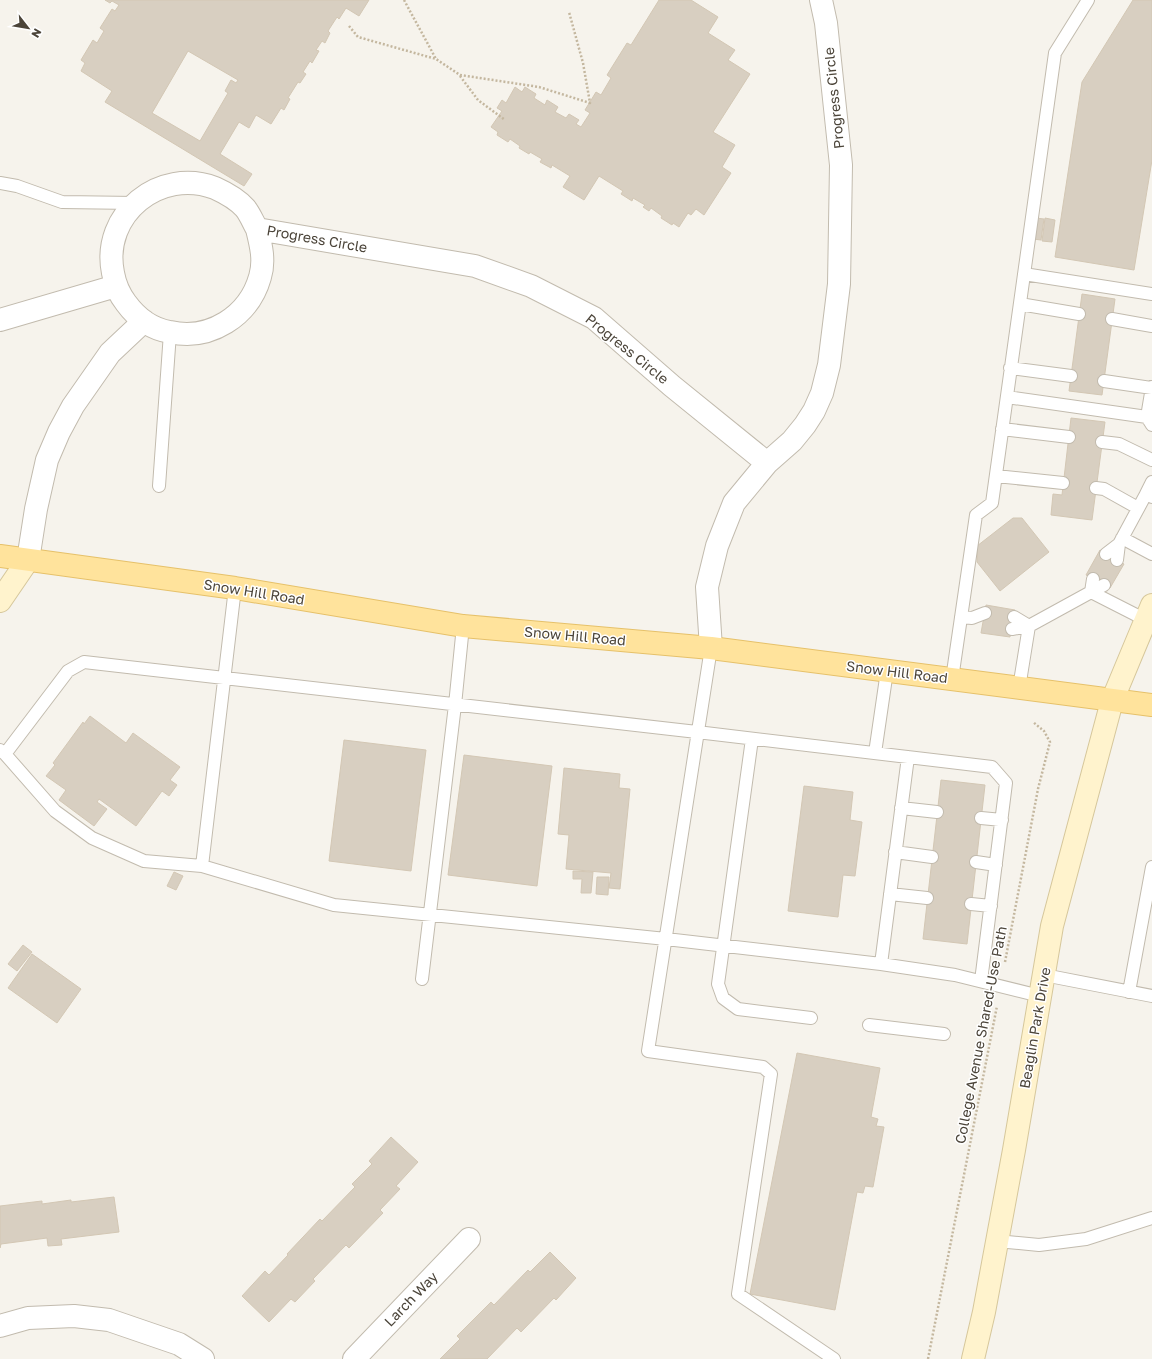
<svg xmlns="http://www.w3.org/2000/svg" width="1152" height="1359" viewBox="0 0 1152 1359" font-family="'Golos Text',sans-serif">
<rect width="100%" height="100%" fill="#f6f3ec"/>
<!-- building -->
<path fill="#d8cfc1" stroke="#d3c7b4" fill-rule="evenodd" d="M105 0H369L359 16 346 8 339 19 337 17 328 31 330 33 325 43 322 41 316 50 319 51 312 63 310 61 303 72 306 74 300 83 298 82 288 98 290 99 284 110 281 108 271 124 256 115 249 128 239 122 220 154 252 174 244 186 105 102 112 91 81 71 85 63 81 60 93 40 97 43 104 31 100 28 112 9 115 11 119 5 112 1 110 3ZM188 51 238 80 236 83 231 80 225 91 228 93 200 141 152 113Z
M659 0H691L718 17 708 33 735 50 728 60 750 74 713 132 735 145 722 167 731 173 704 215 696 209 691 215 688 213 679 227 673 223 672 225 661 218 662 216 651 208 649 211 643 207 645 205 633 198 632 201 621 194 623 191 599 176 584 200 563 187 570 176 552 165 551 168 540 162 542 159 530 152 529 154 519 148 520 146 510 139 508 142 497 135 498 132 491 127 502 111 497 108 502 100 506 103 515 87 522 92 525 87 536 94 534 98 545 105 547 100 558 107 555 112 566 118 569 114 579 120 576 124 581 127 590 113 585 110 596 92 601 95 611 78 607 75 627 43 631 45Z
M1133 0H1152V160L1134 270 1055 257 1082 82Z
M1036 218 1044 219 1041 240 1033 239Z
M1045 218 1055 220 1052 242 1042 241Z
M1082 294 1115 299 1102 395 1069 391Z
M1071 418 1105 422 1092 520 1051 515 1053 494 1062 495Z
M1013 518H1022L1049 552 1000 591 977 562V546Z
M1100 550 1124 564 1110 588 1086 575Z
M986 605 1015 610 1010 637 981 633Z
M90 716 126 743 133 733 180 767 170 780 177 785 169 796 162 791 136 826 99 799 97 802 107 809 94 826 59 800 66 790 46 776 55 765 53 763 83 722 84 724Z
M344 740 426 750 411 871 329 861Z
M464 755 552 766 537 886 448 875Z
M564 768 620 774 619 788 630 789 620 889 609 888 611 873 566 869 569 835 558 834Z
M941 780 985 785 967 944 923 939Z
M804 786 853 792 850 820 862 822 855 876 843 875 838 917 788 911Z
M573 871 593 872 591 893H581L582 879H573Z
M174 872 183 876 176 890 167 886Z
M597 877H609L608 895 596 894Z
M23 945 32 952 17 971 8 964Z
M32 954 81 989 57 1023 8 988Z
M797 1053 880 1068 871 1117 878 1119 876 1126 884 1127 873 1187 865 1186 863 1193 857 1192 835 1310 750 1294Z
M391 1137 418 1162 396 1186 400 1189 380 1210 383 1213 349 1248 346 1245 313 1279 315 1281 295 1302 291 1299 269 1322 242 1296 265 1271 269 1275 288 1255 287 1254 320 1219 322 1221 355 1187 352 1184 372 1164 369 1161Z
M114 1197 119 1232 61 1239 62 1245 48 1246 47 1238 1 1244 0 1248V1206L42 1201V1204L71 1200V1202Z
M550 1252 576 1278 556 1300 554 1298 521 1332 517 1328 487 1359H440L460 1339 457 1336 491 1302 494 1305 528 1270 530 1272Z"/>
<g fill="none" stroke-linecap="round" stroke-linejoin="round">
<!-- lane casing -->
<g stroke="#c2bbae" stroke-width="14">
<path id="lane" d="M0 183 17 186 62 202 135 203
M1024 274 1152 294
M1020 304 1079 314
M1112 319 1152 326
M1010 368 1071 376
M1104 381 1152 388
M1152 387 1147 417 1152 425
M1007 397 1147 417
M1002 429 1069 437
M1102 442 1119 444 1152 460
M996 476 1063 483
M1152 482 1146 494 1152 497
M159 486 170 333
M1096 488 1104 489 1138 508
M1122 538 1152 554
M1106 554 1119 544 1146 494
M1117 560 1119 544
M1091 592 1146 620
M1091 592 1104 585
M961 617 972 618 985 613
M1014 617 1029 626 1091 592 1093 579
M1012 629 1029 626 1019 688
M711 648 648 1051 763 1067 771 1074 738 1294 834 1359
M952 679 976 515 992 503 1055 53 1088 0
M752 739 718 984 723 998 738 1009 811 1018
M0 750 5 754 55 811 92 838 144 861 202 866 334 905 666 939 881 964 955 975 1040 996
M875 753 887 671
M5 754 68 671 84 662 697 732 992 767 1006 783 981 981
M901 808 937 812
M981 818 1002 820
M895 852 932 857
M976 862 996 865
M202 866 235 588
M890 894 927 898
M971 904 991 906
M881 964 908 757
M1044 975 1152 996
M422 979 455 705 463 626
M1129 992 1152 867
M869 1025 944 1034
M997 1241 1039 1245 1086 1239 1152 1218"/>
</g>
<!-- street casing -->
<g stroke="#c2bbae" stroke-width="24">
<path id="street" d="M257 229C261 245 265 261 260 277 249 316 210 341 170 332 151 329 137 318 126 303 119 294 115 284 113 273 101 214 160 167 215 188 226 193 237 199 245 208 250 214 253 222 257 229L475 266 531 286 594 318 672 386 767 463
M0 320 116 286
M28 560 36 509 47 460 59 432 73 406 110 353 144 321
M711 648 707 587 717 546 734 503 767 463 792 441 805 425 814 411 822 393 829 365 839 284 841 165 826 23 821 0
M0 1326 28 1318 74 1316 109 1320 179 1344 203 1359
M354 1359 469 1239"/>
</g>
<!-- secondary casing -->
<g stroke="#d6c79b" stroke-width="24">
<path id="secondary" d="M0 601 28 560
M973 1359 984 1312 1014 1150 1052 926 1112 701 1152 605"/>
</g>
<!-- primary casing -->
<g stroke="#e6c16a" stroke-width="24">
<path id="primary" d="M0 556 235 588 463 626 711 648 1152 705"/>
</g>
<!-- path -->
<path stroke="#c4b79f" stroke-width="2.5" stroke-dasharray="2 2" stroke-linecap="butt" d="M404 0 436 59
M349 26 358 37 436 59 460 75 539 87 590 103 583 63 569 12
M460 76 478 100 505 120
M1005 962 1038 789 1050 742 1044 731 1033 722
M928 1359 997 1006"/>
<!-- lane -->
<use href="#lane" stroke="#fff" stroke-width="12"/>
<!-- street -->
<use href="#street" stroke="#fff" stroke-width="22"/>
<!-- secondary -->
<use href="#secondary" stroke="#fff3cd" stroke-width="22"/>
<!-- primary -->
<use href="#primary" stroke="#ffe39c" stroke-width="22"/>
</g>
<g text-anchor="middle" stroke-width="3" stroke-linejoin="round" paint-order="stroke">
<!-- street labels -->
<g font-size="14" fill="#4b4439" stroke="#fff">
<text transform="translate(834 98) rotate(-96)" y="5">Progress Circle</text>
<text transform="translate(317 239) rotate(10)" y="5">Progress Circle</text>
<text transform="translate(627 349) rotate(39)" y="5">Progress Circle</text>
<text transform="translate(254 592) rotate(9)" y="5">Snow Hill Road</text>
<text transform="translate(575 636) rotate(5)" y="5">Snow Hill Road</text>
<text transform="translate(897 672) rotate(7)" y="5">Snow Hill Road</text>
<text transform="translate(1035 1028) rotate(-80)" y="5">Beaglin Park Drive</text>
<text transform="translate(981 1035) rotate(-79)" y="5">College Avenue Shared-Use Path</text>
<text transform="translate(411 1299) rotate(-46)" y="5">Larch Way</text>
</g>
</g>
<!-- north arrow -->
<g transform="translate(28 28) rotate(121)" stroke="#ffffff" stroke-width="3" paint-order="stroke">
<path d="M0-3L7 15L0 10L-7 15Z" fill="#4b4439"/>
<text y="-6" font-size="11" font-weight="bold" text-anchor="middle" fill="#4b4439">N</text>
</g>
</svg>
